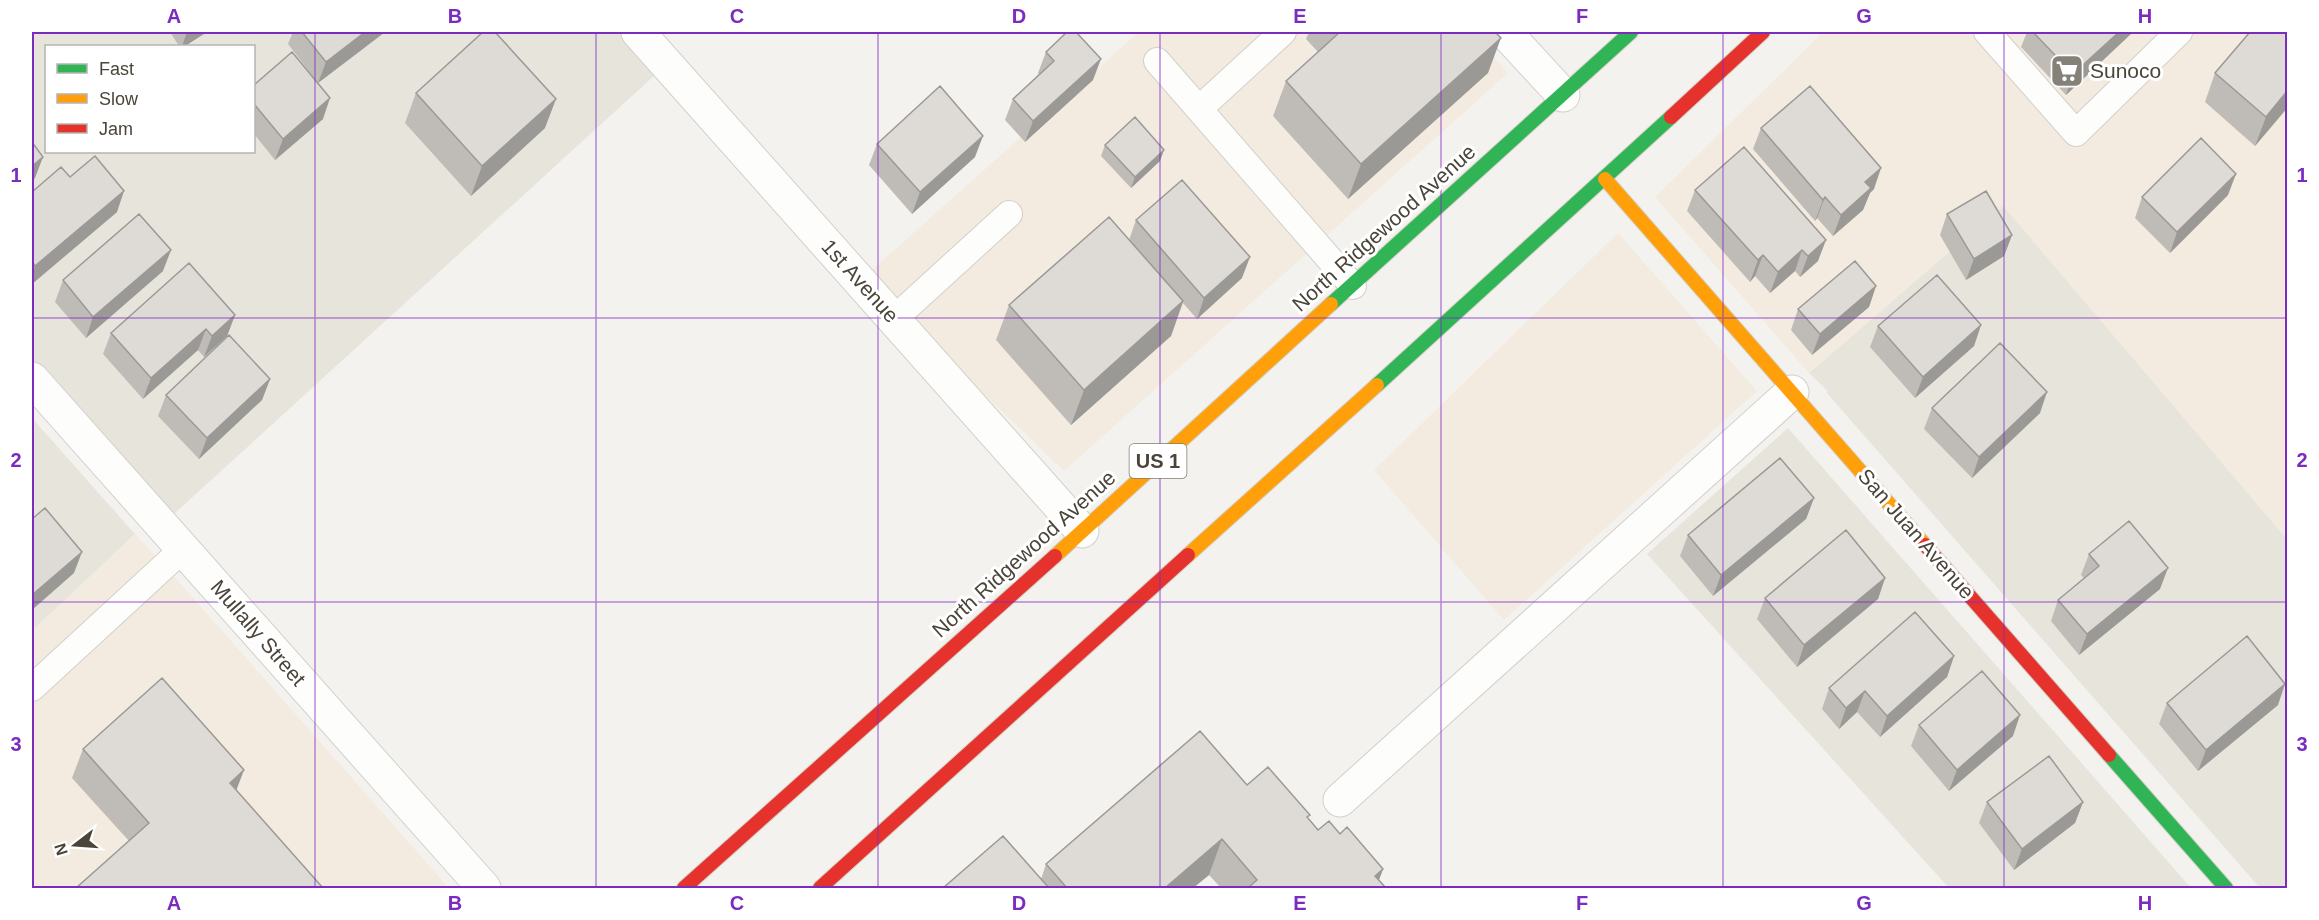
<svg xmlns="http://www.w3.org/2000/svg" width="2319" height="920" viewBox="0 0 2319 920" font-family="Arial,sans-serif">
<rect width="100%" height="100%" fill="#f4f2ee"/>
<!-- residential -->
<path fill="#e7e4dc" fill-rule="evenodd" d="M32 32H638L667 64 162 525 32 379ZM46 46H254V152H46Z
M2003 205 2287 539V888H2260L1826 392 1828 391 1809 373Z
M32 418 135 534 32 631Z
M1788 428 2191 888H1949L1647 554Z"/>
<!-- commercial -->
<path fill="#f3ebdf" d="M1139 32H1471L1508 73 1064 471 863 278Z
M1823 32H2287V539L2003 206 1809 373 1655 197Z
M1618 233 1757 391 1504 620 1374 470Z
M135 534 163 564 449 888H32V631Z"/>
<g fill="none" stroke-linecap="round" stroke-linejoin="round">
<!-- lane casing -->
<g stroke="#d2d0cb" stroke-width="28">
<path id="lane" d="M1987 32 2076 133 2179 32
M1157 61 1353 286
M1199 109 1283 32
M894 319 1009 214
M32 688 183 549"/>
</g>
<!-- street casing -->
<g stroke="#d2d0cb" stroke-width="35">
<path id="street" d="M638 32 1082 531
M1505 32 1563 95
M32 379 484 888
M1340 800 1792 392"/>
</g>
<!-- fast casing -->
<g stroke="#d3cfc5" stroke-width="16">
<path id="fast" d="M1331 304 1631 32
M1377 385 1671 117
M2109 755 2226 888"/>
</g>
<!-- slow casing -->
<g stroke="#d3cfc5" stroke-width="16">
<path id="slow" d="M1605 179 1925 545
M1188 555 1377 385
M1055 556 1331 304"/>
</g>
<!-- jam casing -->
<g stroke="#d3cfc5" stroke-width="16">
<path id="jam" d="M1671 117 1763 32
M1925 545 2109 755
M684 888 1055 556
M820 888 1188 555"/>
</g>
<!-- lane -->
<use href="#lane" stroke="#fdfdfc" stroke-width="26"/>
<!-- street -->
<use href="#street" stroke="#fdfdfc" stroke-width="33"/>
<!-- fast -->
<use href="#fast" stroke="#30b455" stroke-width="14"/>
<!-- slow -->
<use href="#slow" stroke="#ff9f0a" stroke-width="14"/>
<!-- jam -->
<use href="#jam" stroke="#e5322d" stroke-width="14"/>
</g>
<!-- wall -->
<path fill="#bfbcb8" d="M170 32H207L185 46H179Z
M293 32H385L318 83 288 44Z
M1309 32H1495L1488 73 1348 199 1273 116 1286 81 1318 52 1306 39Z
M2027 32H2133L2066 95 2021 47Z
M1046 52 1093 80 1025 142 1005 120 1013 99 1039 74 1038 73Z
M2215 73 2288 107 2255 146 2205 102Z
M254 85 323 119 275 160 254 134Z
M416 93 545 128 471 196 405 123Z
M1761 128 1874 189 1870 193 1863 210 1833 236 1817 218 1815 221 1753 149Z
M877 144 975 157 912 214 869 165Z
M1105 145 1160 161 1131 188 1101 156Z
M1744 147 1818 261 1800 277 1795 271 1770 293 1755 276 1750 282 1687 211 1695 190Z
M70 177 117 212 32 284V192Z
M2228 195 2170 253 2135 218 2142 197Z
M1947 214 2012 235 2004 256 1966 280 1940 235Z
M1136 220 1242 278 1197 319 1183 303 1171 336 1071 425 996 340 1009 305 1129 240Z
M163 271 86 338 55 302 63 280Z
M1876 286 1869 307 1812 355 1791 330 1798 309Z
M235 315 227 336 204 357 198 350 143 399 103 354 111 333Z
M1981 325 1974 346 1915 398 1870 347 1878 326Z
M270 379 262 400 199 459 158 416 166 395Z
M1932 408 2040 413 1972 478 1924 429Z
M1814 498 1806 519 1713 596 1680 556 1688 535Z
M2089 554 2160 589 2079 655 2051 621 2058 600 2084 578 2081 575Z
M1885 578 1878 599 1797 667 1757 619 1765 598Z
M1954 656 1947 677 1880 737 1857 712 1839 729 1822 709 1829 688Z
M2167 703 2278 705 2198 771 2159 724Z
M1919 725 2013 736 1949 791 1911 746Z
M83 749 244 770 129 841 72 778Z
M1247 785 1309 819 1318 830 1340 834 1383 869 1379 880 1386 888H1221L1209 875 1193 888H943L1041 879 1046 864Z
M1987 802H2083L2075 823 2014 870 1979 823Z"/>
<!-- shaded-wall -->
<path fill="#9b9996" d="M187 32H207L185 46H182Z
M365 32H385L318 83 326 62Z
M2119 32H2133L2066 95 2073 74Z
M1501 38 1488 73 1348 199 1361 164Z
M1101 59 1093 80 1025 142 1033 121Z
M2288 90V107L2255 146 2266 117Z
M330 98 323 119 275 160 283 139Z
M556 99 545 128 471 196 482 166Z
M983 136 975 157 912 214 920 192Z
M1164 150 1160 161 1131 188 1135 177Z
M43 157 35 178 32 181V166Z
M1881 168 1874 189 1870 193 1863 210 1833 236 1841 215 1865 182Z
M2236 174 2228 195 2170 253 2177 232Z
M124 191 117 212 32 284V277L35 266Z
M1825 197 1817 218 1815 221 1823 200Z
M2012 235 2004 256 1966 280 1974 259Z
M1826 240 1818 261 1800 277 1808 256Z
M171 250 163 271 86 338 93 317Z
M1802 250 1795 271 1770 293 1778 272Z
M1763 255 1755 276 1750 282 1758 260Z
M1250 257 1242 278 1197 319 1204 298Z
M1876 286 1869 307 1812 355 1820 334Z
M1183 301 1171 336 1071 425 1084 390Z
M235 315 227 336 204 357 212 336Z
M1981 325 1974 346 1915 398 1923 377Z
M206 329 198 350 143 399 151 378Z
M270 379 262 400 199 459 207 438Z
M2047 392 2040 413 1972 478 1979 457Z
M1814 498 1806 519 1713 596 1721 575Z
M82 552 74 573 32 610V595Z
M2168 568 2160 589 2079 655 2087 634Z
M1885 578 1878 599 1797 667 1804 645Z
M1954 656 1947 677 1880 737 1887 716Z
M2285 684 2278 705 2198 771 2206 750Z
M1865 691 1857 712 1839 729 1846 708Z
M2020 715 2013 736 1949 791 1957 770Z
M244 770 233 799 230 783Z
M2083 802 2075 823 2014 870 2022 849Z
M1222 839 1209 875 1193 888H1165Z
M1383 869 1376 888 1375 876Z"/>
<!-- building -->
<path fill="#dedbd6" stroke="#9b9996" stroke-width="1.5" d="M302 32H365L326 62Z
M483 32H495L556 99 482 166 416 93Z
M1067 32H1076L1101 59 1033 121 1013 99 1054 61 1046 52Z
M1340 32H1495L1501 38 1361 164 1286 81Z
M2033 32H2119L2073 74Z
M2250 32H2288V90L2266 117 2215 73Z
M292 52 330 98 283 139 254 104V85Z
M940 86 983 136 920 192 877 144Z
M1810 86 1881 168 1865 182 1871 188 1841 215 1825 197 1823 200 1761 128Z
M1135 117 1164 150 1135 177 1105 145Z
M2201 138 2236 174 2177 232 2142 197Z
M32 142 43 157 32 166Z
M1744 147 1826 240 1808 256 1802 250 1778 272 1763 255 1758 260 1695 190Z
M95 156 124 191 35 266 32 261V192L61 167 70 177Z
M1182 180 1250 257 1204 298 1136 220Z
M1986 191 2012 235 1974 259 1947 214Z
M139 214 171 250 93 317 63 280Z
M1109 217 1183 301 1084 390 1009 305Z
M1855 261 1876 286 1820 334 1798 309Z
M189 263 235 315 212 336 206 329 151 378 111 333Z
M1937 275 1981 325 1923 377 1878 326Z
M229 335 270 379 207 438 166 395Z
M2000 343 2047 392 1979 457 1932 408Z
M1780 458 1814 498 1721 575 1688 535Z
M45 508 82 552 32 595V519Z
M2129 521 2168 568 2087 634 2058 600 2099 566 2089 554Z
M1846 530 1885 578 1804 645 1765 598Z
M1915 612 1954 656 1887 716 1865 691 1846 708 1829 688Z
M2247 636 2285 684 2206 750 2167 703Z
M1982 671 2020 715 1957 770 1919 725Z
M162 678 244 770 230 783 323 888H76L149 823 83 749Z
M1200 731 1247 785 1268 767 1310 815 1307 817 1318 830 1329 821 1340 834 1347 827 1383 869 1375 876 1386 888H1248L1257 880 1222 839 1165 888H1067L1046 864Z
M2049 756 2083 802 2022 849 1987 802Z
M1003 836 1049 888H943Z"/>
<!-- grid -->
<path fill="none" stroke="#7b2cbf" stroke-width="1.5" stroke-opacity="0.55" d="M315 32V888M596 32V888M878 32V888M1160 32V888M1441 32V888M1723 32V888M2004 32V888M32 318H2288M32 602H2288"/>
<!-- icons -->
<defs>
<g id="supermarket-square" transform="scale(1.725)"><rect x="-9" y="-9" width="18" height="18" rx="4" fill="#868178" stroke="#fff"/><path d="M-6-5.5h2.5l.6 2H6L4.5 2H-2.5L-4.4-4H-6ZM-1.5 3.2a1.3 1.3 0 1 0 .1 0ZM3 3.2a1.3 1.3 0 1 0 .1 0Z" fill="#fff"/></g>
</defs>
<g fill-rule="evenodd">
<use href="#supermarket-square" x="2067" y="71"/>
</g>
<g text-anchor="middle" stroke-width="6" stroke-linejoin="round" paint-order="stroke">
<!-- shield labels -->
<rect fill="#fff" stroke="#817c74" stroke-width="1.5" x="1129.5" y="444" width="57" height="34" rx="4.5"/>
<g font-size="20" font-weight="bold" fill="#4b4439">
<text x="1158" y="468">US 1</text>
</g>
<!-- poi labels -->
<g font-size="21" fill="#4b4439" stroke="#fff" text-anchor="start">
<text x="2090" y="78">Sunoco</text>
</g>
<!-- street labels -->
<g font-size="21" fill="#4b4439" stroke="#fff">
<text transform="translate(1384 228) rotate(-42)" y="7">North Ridgewood Avenue</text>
<text transform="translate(860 281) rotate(48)" y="7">1st Avenue</text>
<text transform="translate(1916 534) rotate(49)" y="7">San Juan Avenue</text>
<text transform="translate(1024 554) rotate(-42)" y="7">North Ridgewood Avenue</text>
<text transform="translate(258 633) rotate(49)" y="7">Mullally Street</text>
</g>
</g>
<!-- border -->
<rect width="2319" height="920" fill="none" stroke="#ffffff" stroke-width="66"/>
<!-- legend -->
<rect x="45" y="45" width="210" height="108" fill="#ffffff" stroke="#b7b4b0" stroke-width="1.5"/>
<rect x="57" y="64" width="30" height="9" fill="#30b455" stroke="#b7b4b0" stroke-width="1.5"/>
<text x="99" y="75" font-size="18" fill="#4b4439">Fast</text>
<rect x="57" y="94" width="30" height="9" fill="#ff9f0a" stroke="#b7b4b0" stroke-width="1.5"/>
<text x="99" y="105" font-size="18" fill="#4b4439">Slow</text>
<rect x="57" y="124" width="30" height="9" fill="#e5322d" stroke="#b7b4b0" stroke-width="1.5"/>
<text x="99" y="135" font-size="18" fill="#4b4439">Jam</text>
<!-- north arrow -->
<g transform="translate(75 845) rotate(253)" stroke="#ffffff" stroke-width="4.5" paint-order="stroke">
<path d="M0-4.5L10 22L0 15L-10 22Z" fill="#4b4439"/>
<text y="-9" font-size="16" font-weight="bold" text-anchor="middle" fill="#4b4439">N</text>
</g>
<rect x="33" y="33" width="2253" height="854" fill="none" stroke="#7b2cbf" stroke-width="2"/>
<g font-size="20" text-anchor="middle" font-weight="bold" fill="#7b2cbf">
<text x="174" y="23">A</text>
<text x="455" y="23">B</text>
<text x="737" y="23">C</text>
<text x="1019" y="23">D</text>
<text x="1300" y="23">E</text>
<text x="1582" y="23">F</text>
<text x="1864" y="23">G</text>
<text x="2145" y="23">H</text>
<text x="16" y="182">1</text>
<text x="2302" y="182">1</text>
<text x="16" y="467">2</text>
<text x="2302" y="467">2</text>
<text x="16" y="751">3</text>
<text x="2302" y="751">3</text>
<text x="174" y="910">A</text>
<text x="455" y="910">B</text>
<text x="737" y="910">C</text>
<text x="1019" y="910">D</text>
<text x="1300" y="910">E</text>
<text x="1582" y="910">F</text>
<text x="1864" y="910">G</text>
<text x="2145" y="910">H</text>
</g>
</svg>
